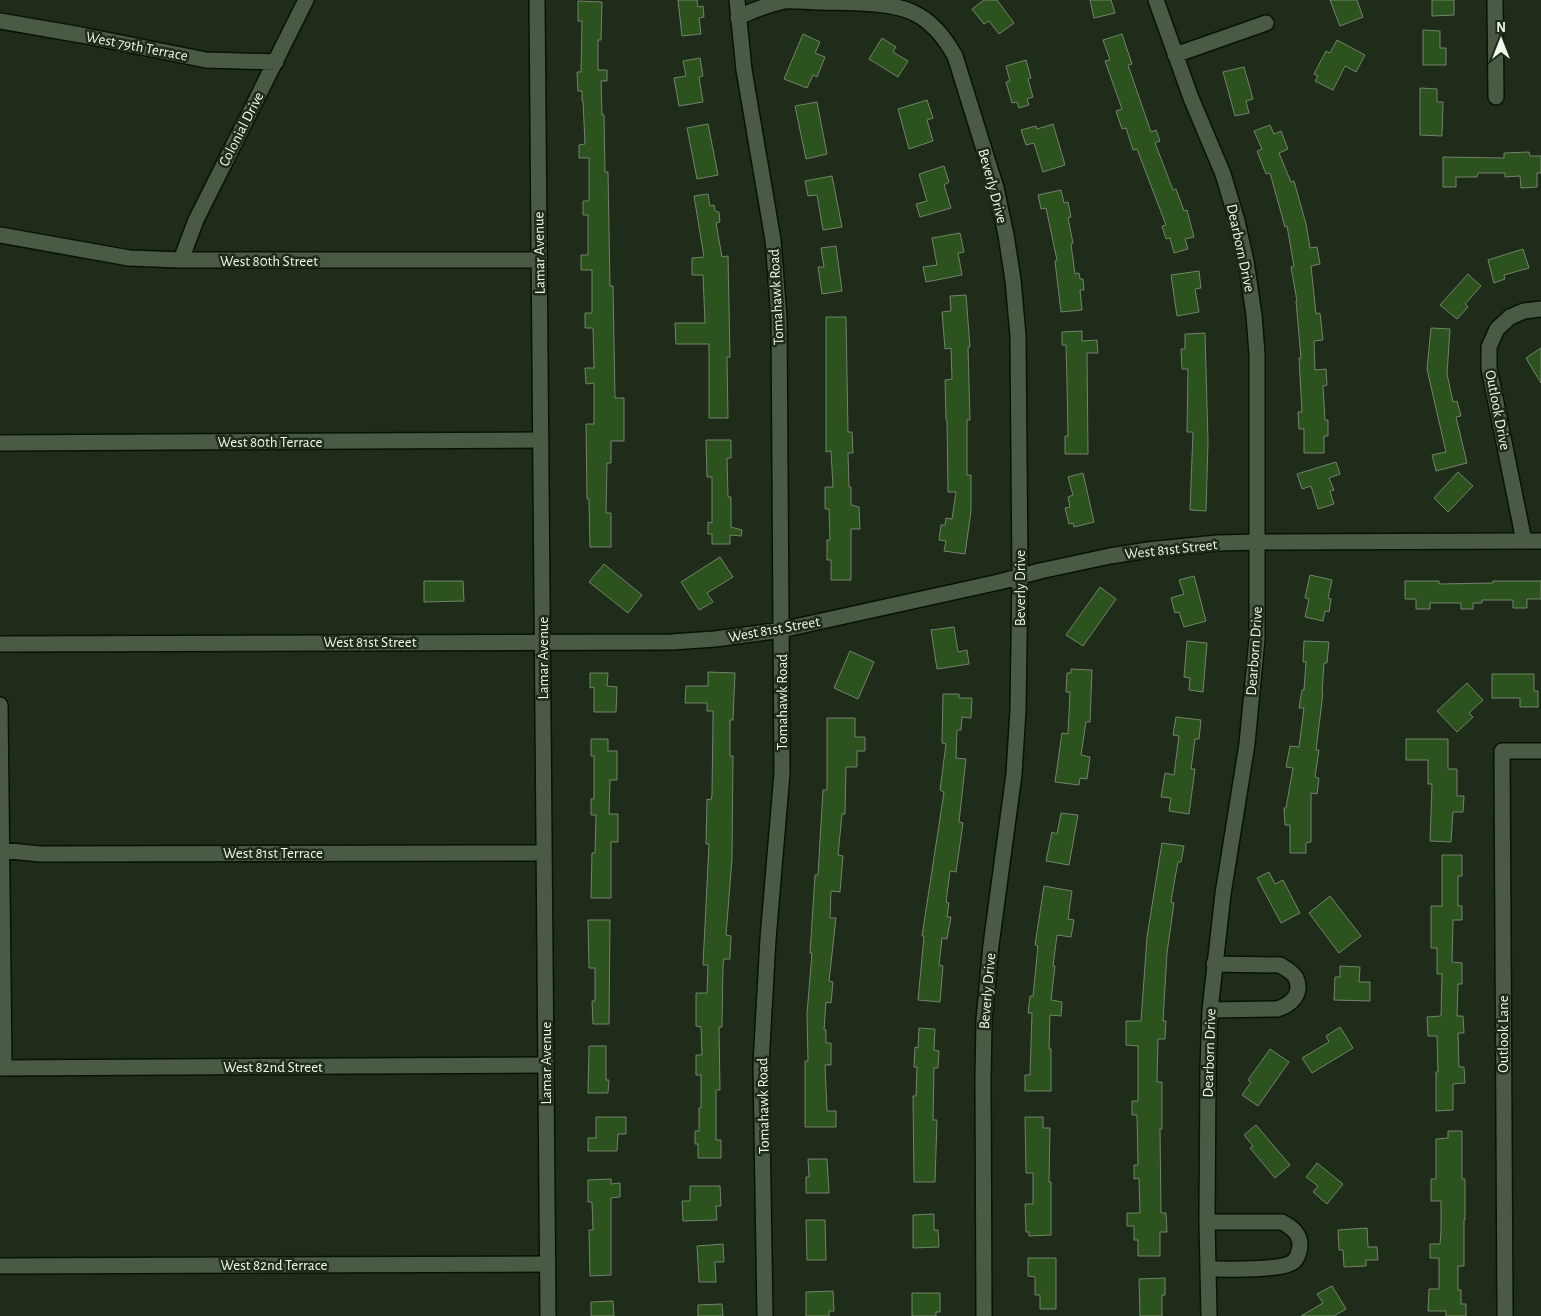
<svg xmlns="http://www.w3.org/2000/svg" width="1541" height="1316" viewBox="0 0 1541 1316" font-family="'Alegreya Sans',sans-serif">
<rect width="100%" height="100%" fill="#1e2c19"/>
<!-- building -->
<path fill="#2c531d" stroke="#72836c" d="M678 0H697L698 7 703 6 704 17 699 18 701 34 682 36Z
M984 0H997L1014 23 999 34 989 21 984 24 972 9Z
M1090 0H1111L1115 13 1094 18Z
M1330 0H1357L1363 17 1340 26Z
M1432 0H1454V15L1432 16Z
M578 1 602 2 601 40H598V70H607V81H601L602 115H604L605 172H608L610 286H613L615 398H624V441H611V463H607L606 513H611V547H590L589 499H587L586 424H594V383L586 384 585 368H594L593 328H585V313H592V270H581V255H588V215H583V201H589V158H579V145L585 144 583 101H582V91H578L577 72H581L582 21H578Z
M1423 30 1440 31V48H1446V65H1423Z
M803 34 820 42 815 53 825 57 817 77 813 75 807 88 784 79Z
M1122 34 1132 64 1128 65 1151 132 1156 130 1160 141 1155 143 1173 190 1176 189 1184 211 1187 210 1194 237 1185 239 1188 249 1174 253 1170 238 1166 239 1162 226 1166 225 1137 149 1133 150 1126 128 1122 129 1116 111 1122 109 1105 61 1110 60 1103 40Z
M882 38 896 47 893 52 908 61 898 77 869 59Z
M1337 40 1365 55 1356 72 1345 66 1333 90 1315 81 1318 76 1314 74 1326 51 1330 53Z
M700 58 703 76 699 77 703 102 679 106 674 78 686 76 683 61Z
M1026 60 1031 78 1028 79 1033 97 1027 99 1029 105 1019 108 1017 102 1012 103 1006 82 1010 81 1006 66Z
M1244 67 1253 99 1246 101 1249 113 1235 116 1223 72Z
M1420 88 1437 89V102H1443L1442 136 1420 135Z
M927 100 933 118 927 120 933 141 909 149 898 109Z
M817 102 827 154 806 159 795 106Z
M708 124 718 175 697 179 687 128Z
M1053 124 1065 165 1043 172 1034 143 1026 145 1021 130 1036 126 1037 129Z
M1270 125 1274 134 1281 131 1288 149 1279 153 1291 182 1294 181 1306 224 1310 248 1317 247 1320 264 1311 266 1316 314 1320 313 1323 340 1314 341 1315 370 1326 369 1327 385 1323 386 1325 420H1328V436H1324V453H1304V429H1299L1298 412H1302L1299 358H1301L1296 301H1297L1291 267 1294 266 1287 226 1285 227 1270 173 1266 174 1257 151 1262 149 1254 131Z
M1529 152 1530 156H1541V173H1537V187L1521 188 1520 176 1505 177V173H1478L1477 177H1456V187H1443V157L1504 158V153Z
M944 166 949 182 944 185 951 208 920 217 916 204 927 201 919 174Z
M832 176 842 227 823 230 817 195 808 196 805 181Z
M1061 190 1064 203 1068 202 1071 217 1068 218 1073 243 1071 244 1075 274 1079 273 1080 279H1083L1084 290H1080L1082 310 1061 312 1055 261 1057 260 1046 208 1041 209 1038 195Z
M708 194 710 206 714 205 715 211 719 212 720 222 716 223 722 257 728 256 730 357H727L728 418H709V344H676L675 323H705L703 275H692V258L704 257 694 196Z
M960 233 964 252 958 253 962 275 926 282 923 267 937 265 932 238Z
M836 246 842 291 822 294 818 267H824L821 248Z
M1523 249 1529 268 1504 275 1505 279 1494 283 1488 260Z
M1199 271 1201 288 1195 289 1199 312 1177 316 1171 275Z
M1468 274 1481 286 1465 304 1468 307 1457 319 1440 305Z
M966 295 970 347H968L970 420H967V475H971V511L965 554 944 551 946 541 939 540 941 525H945L946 518 952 519 956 492H948L947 420H946L945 380 952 379 951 348 945 349 942 312 951 311 950 296Z
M826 317H846L848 432H852L853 453H848L849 487H851V505L859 507 860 529H851V580H831V560H827V540H830L829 509H825V487H833L831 451 826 452Z
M1431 328 1450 329 1447 374 1453 402 1457 401 1461 416 1456 417 1467 463 1436 471 1432 455 1446 452 1427 369Z
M1082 331V341L1097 340 1098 353H1087L1088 454H1065V436H1068L1067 382 1066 345H1062V332Z
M1205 333 1208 441 1206 511 1190 510 1193 432H1187L1188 369H1182L1181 349H1185V334Z
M1541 348V383L1526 358Z
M706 440H731V458H727L728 497H731V527L742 530 741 536 730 535V544H712V534H708V522L712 523V477H707Z
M1336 462 1340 474 1329 478 1334 490 1330 491 1334 504 1318 509 1311 486 1302 489 1297 474Z
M1458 472 1473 486 1448 512 1434 498Z
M1083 473 1094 522 1074 527 1073 523 1069 524 1065 508 1070 507 1068 497 1073 495 1068 477Z
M720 557 733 577 707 593 713 602 699 610 681 582Z
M604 564 642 595 628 613 589 582Z
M1310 575 1332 580 1328 598 1331 599 1329 612 1325 611 1323 621 1305 617 1309 599 1305 598Z
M1194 576 1206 621 1184 627 1179 612 1175 613 1171 598 1184 594 1179 580Z
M424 581H463L464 601 424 602Z
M1405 581H1439V584L1493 583V581H1541V599H1527V608H1513V600H1482V603H1473V609H1461V603H1430V609H1416V599H1405Z
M1100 587 1116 599 1083 646 1066 635Z
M954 627 958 652 967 650 969 664 937 669 931 630Z
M1187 641 1207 643 1203 692 1189 690 1190 678 1184 677Z
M1304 641 1329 642 1327 663H1324L1322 693H1323L1316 750H1319L1315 777 1319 778 1317 794 1311 793V842L1306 843V853H1290V825H1285L1284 808H1286L1293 768 1286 767 1290 746 1299 747 1304 708H1299L1302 690H1304L1306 662H1303Z
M850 651 874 662 858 699 834 688Z
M1071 669 1092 670 1090 722H1086L1081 755 1090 757 1087 779 1080 778 1079 785 1055 782 1062 733 1068 734 1070 692H1066L1067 673H1071Z
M708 672 735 673 733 720H730V756H733L732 859 726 935 731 936 730 959H724L723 966 722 1027H719L720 1090H716V1140H721V1158H698V1144H695V1131H699V1108H701V1075H696V1055H702L701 1027 696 1026V993H707L708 965H703L709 844H706L707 799 711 800 712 795 713 720V711H707V703H685L686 686H708Z
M590 673H608L607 686 617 687 616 712H594V687L590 688Z
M1492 674H1534V691H1538V707H1520V698H1492Z
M1467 683 1483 700 1469 713 1473 717 1457 732 1437 711Z
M943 694H959V698H972L971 718 962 717 961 730H957L956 758 966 759 959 822 963 823 956 872 950 871 946 902 949 903 947 917H951L947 939 942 938 939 965 943 966 940 1002 918 1000 924 936H922L944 792 940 790 946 744 942 743Z
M1176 717 1201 720 1199 739H1195L1191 769H1195L1189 814 1169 811 1171 798 1161 797 1165 773 1174 775 1175 767 1179 736 1173 735Z
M827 718H855V737H865V751H857V767H846L845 814H842L838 855 843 856 840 892 831 891 830 918H836L829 981 833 982 831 1003 826 1002 824 1030H826V1043H831V1065H825L827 1111H836V1127H805V1061H808L807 1014 812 953H810L815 875H818L823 790H827Z
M591 739H608V751H617V780H610L609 814H618V842H611V898H591L592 853H595L596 815H591V799H594V756H591Z
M1406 739H1448V769H1457V796H1464L1463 812H1453L1451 842 1430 841 1432 784H1428V760H1406Z
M1061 813 1078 815 1069 865 1046 861 1052 832 1057 834Z
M1162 843 1184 846 1181 862H1178L1175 878 1171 902 1174 903 1167 953 1163 1021H1166L1165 1039H1158L1157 1082H1162V1129H1160L1161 1213H1166L1167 1232H1160V1256H1138V1240H1134V1226H1127V1213H1140L1139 1178 1134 1179V1165H1138L1137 1115H1132V1101H1138V1046L1126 1045V1021H1141L1147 937Z
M1442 855H1462V876H1458V906H1462V920H1453L1452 962 1462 963V984H1458L1457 1016H1463L1464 1033H1458L1459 1067H1464L1465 1083 1453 1084V1110L1436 1111V1072H1438L1437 1036H1428L1427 1017 1441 1016 1442 974H1437V948H1431V906H1442Z
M1269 872 1275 884 1283 880 1300 913 1281 923 1257 878Z
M1044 886 1072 891 1068 919 1074 920 1071 937 1057 935 1053 966H1055L1051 1000 1062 1002 1061 1016 1050 1015 1049 1049H1051V1091H1025V1075H1030L1032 1013H1028L1030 996H1033L1038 946 1035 945Z
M1330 896 1361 936 1339 953 1309 913Z
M588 920H610L609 1024H593L592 1001H595V968H589Z
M1340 966 1360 967 1359 982H1370V1001L1334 1000 1335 977H1340Z
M1340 1027 1353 1048 1312 1073 1302 1058 1329 1042 1326 1036Z
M919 1028 935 1029 934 1050 939 1051 938 1068H934L933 1120H937L935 1182H914L913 1096H916L917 1067H914L915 1047 918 1048Z
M589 1046H606V1080H609L608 1093H588Z
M1270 1049 1289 1062 1258 1106 1242 1095 1251 1082 1248 1080Z
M596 1117H626V1134H618L617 1151H588V1138H596Z
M1025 1117H1043V1128H1050L1049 1182H1051V1235L1029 1236V1232H1026L1025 1204H1033V1173H1026Z
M1256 1125 1290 1165 1275 1178 1250 1148 1253 1146 1244 1135Z
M1448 1131H1462V1179H1465V1220H1464V1266H1458V1290H1461V1304H1466V1316H1446V1311H1428L1429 1289H1439V1258H1430V1244H1440L1441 1231V1201H1431V1179H1436V1139L1448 1138Z
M808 1159H827L829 1193H806V1177H809Z
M1317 1163 1343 1184 1327 1204 1313 1192 1318 1186 1306 1177Z
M611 1179V1184L620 1183V1197L611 1198V1275L590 1276 589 1230H593L592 1202H588V1180Z
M690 1186H720L721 1206H716L717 1220 683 1221 682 1201H690Z
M934 1214V1230H938L939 1247 913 1248V1215Z
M806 1220H825L826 1260H807Z
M1367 1228 1368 1247H1377L1378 1260H1366V1266L1344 1267 1343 1250H1339L1338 1230Z
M723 1244 724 1262H715L716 1282H699L697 1246Z
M1028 1258H1056V1309H1040V1295H1035V1277L1028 1276Z
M1165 1278V1295H1162V1316H1140L1139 1279Z
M1332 1286 1346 1309 1334 1316H1301L1323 1303 1317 1294Z
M833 1291 834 1311H829V1316H806V1292Z
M912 1293H940V1312H936V1316H912Z
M613 1301 614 1316H591V1302Z
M722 1304 723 1316H698V1305Z"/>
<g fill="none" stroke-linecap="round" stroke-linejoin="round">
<!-- street casing -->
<g stroke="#071404" stroke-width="18">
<path id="street" d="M737 0 744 70 773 240 779 318 782 773 768 939 761 1064 765 1316
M1156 0 1191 98 1223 174 1237 221 1246 261 1254 315 1257 354V639L1247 744 1223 894 1210 1010 1208 1070 1207 1222 1209 1316
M1495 0 1496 97
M738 18C752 10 768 5 784 1 795 0 808 2 819 2 845 3 891 1 914 13 933 22 945 38 955 56L996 188 1006 235 1013 280 1018 336 1020 576 1018 710 1014 774 991 945 984 1020 983 1079 984 1316
M0 21 81 35 206 60 276 62
M1175 55 1266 23
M0 235 129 258 181 260H539
M181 260 196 220 306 0
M0 443 541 440
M1524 541 1489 368V347L1497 329 1510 317 1524 311 1541 309
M0 644 672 642 715 639 781 630 999 582 1040 571 1110 556 1148 550 1217 543 1258 542 1541 541
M0 705 4 1068
M1 850 40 854 544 853
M1210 1010 1277 1009C1291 1005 1303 994 1296 978 1293 972 1285 968 1280 965L1214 964
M0 1068 546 1065
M1207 1222H1282C1291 1227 1300 1233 1300 1245 1300 1251 1297 1259 1293 1262 1281 1271 1225 1269 1208 1269
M0 1266 548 1264
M1505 1316 1502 751H1541"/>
</g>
<!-- secondary casing -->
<g stroke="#071404" stroke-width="18">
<path id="secondary" d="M537 0 548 1316"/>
</g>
<!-- street -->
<use href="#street" stroke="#4a5a45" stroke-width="15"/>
<!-- secondary -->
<use href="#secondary" stroke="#4a5a45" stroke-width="15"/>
</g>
<g text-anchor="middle" stroke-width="5" stroke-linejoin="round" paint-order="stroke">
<!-- street labels -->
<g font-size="15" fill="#eff8ec" stroke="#1e2c19">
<text transform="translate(137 46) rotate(11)" y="5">West 79th Terrace</text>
<text transform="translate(241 129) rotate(-63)" y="5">Colonial Drive</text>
<text transform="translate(993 186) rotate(75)" y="5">Beverly Drive</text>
<text transform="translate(1241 248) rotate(78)" y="5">Dearborn Drive</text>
<text transform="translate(539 253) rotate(-91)" y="5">Lamar Avenue</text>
<text x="269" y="266">West 80th Street</text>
<text transform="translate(776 297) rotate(-93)" y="5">Tomahawk Road</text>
<text transform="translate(1498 410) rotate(79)" y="5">Outlook Drive</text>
<text x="270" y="447">West 80th Terrace</text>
<text transform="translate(1171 549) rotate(-6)" y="5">West 81st Street</text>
<text transform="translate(1020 588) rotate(-90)" y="5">Beverly Drive</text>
<text transform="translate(774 629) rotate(-10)" y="5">West 81st Street</text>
<text x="370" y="647">West 81st Street</text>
<text transform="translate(1254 651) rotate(-86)" y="5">Dearborn Drive</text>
<text transform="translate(543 658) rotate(-90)" y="5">Lamar Avenue</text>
<text transform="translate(782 702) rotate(-90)" y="5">Tomahawk Road</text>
<text x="273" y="858">West 81st Terrace</text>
<text transform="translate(987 991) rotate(-85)" y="5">Beverly Drive</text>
<text transform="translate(1503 1034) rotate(-90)" y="5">Outlook Lane</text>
<text transform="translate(1209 1053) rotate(-88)" y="5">Dearborn Drive</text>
<text transform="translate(546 1063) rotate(-90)" y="5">Lamar Avenue</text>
<text x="273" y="1072">West 82nd Street</text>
<text transform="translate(763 1106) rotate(-91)" y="5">Tomahawk Road</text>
<text x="274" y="1270">West 82nd Terrace</text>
</g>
</g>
<!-- north arrow -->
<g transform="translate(1501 40)" stroke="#1e2c19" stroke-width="4" paint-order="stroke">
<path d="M0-4L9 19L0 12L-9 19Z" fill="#eff8ec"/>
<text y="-8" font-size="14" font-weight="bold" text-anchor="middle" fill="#eff8ec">N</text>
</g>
</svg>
